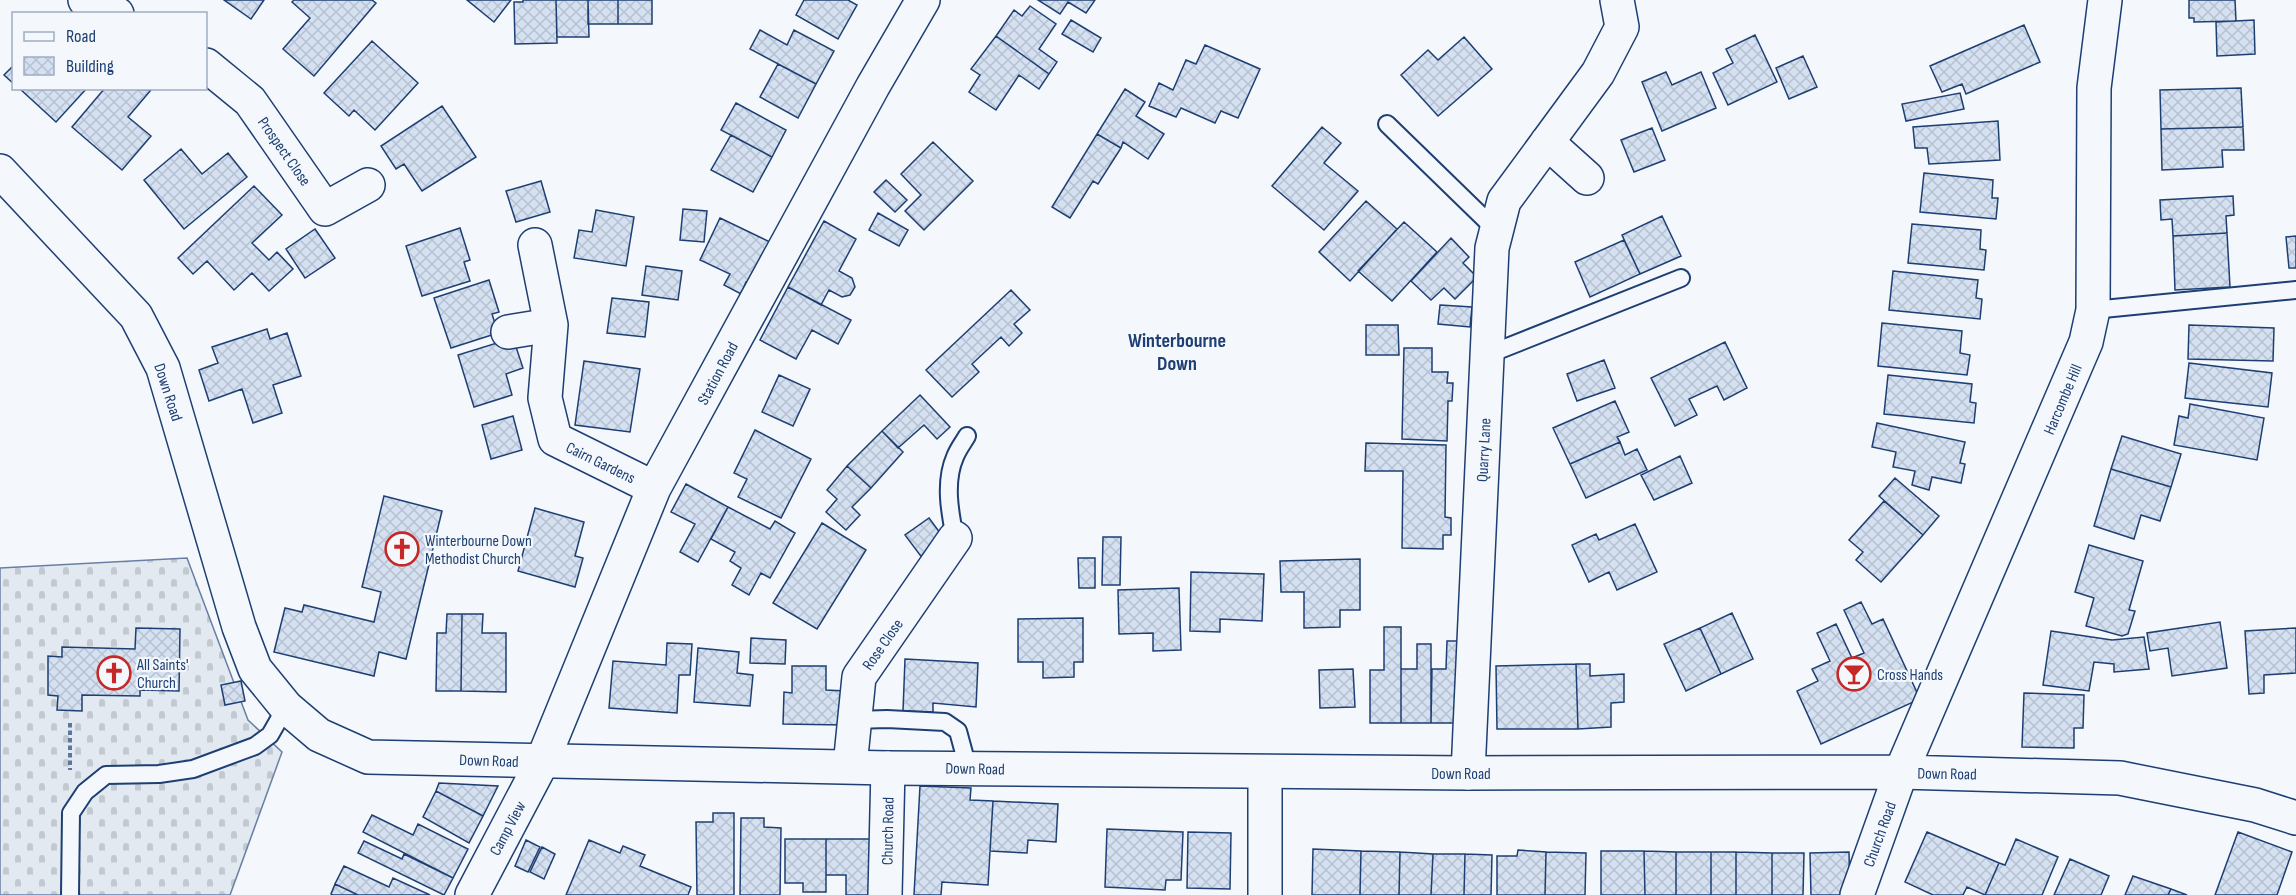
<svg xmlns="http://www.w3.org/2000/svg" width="2296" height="895" viewBox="0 0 2296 895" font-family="'Sofia Sans Condensed',sans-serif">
<defs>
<pattern id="cemetery-stones" width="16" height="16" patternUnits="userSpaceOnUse" patternTransform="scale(1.5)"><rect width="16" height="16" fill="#e3e9f0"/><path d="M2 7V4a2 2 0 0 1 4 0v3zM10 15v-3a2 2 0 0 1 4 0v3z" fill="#c2c9d1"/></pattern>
<pattern id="building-cross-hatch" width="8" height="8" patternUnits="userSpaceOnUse" patternTransform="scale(1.5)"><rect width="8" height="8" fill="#d5e0f0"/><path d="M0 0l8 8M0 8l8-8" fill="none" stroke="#b6c1d1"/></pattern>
</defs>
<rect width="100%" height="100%" fill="#f4f7fb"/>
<!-- cemetery -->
<path fill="url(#cemetery-stones)" stroke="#687fa3" stroke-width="1.5" d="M187 558 248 720 282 752 230 895H0V568Z"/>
<!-- building -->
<path fill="url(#building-cross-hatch)" stroke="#1d3f73" stroke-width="1.5" d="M224 0H264L251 19Z
M294 0H372L376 3 314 76 283 49 310 18 292 2Z
M467 0H511L494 22Z
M523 0H556L557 43 515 44 514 2H523Z
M556 0H588L589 37H557Z
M588 0H618V24H588Z
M618 0H652V24H618Z
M804 0H848L857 5 838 39 796 15Z
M1038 0H1095L1086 13 1068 2 1060 14Z
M2189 0H2235L2236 21 2194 22V18H2189Z
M1030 6 1056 24 1039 49 1057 62 1049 74 996 36 1014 10 1022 16Z
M1071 20 1101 38 1093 52 1062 34Z
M2254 20 2255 54 2217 56 2216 22Z
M2024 25 2040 62 1966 94 1962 84 1942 92 1930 66Z
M760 30 787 45 794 30 834 51 816 84 750 49Z
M1755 35 1777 82 1728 105 1713 73 1733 63 1726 49Z
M996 36 1049 74 1039 89 1019 75 996 110 969 92 980 75 971 69Z
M1464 37 1492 69 1438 116 1401 75 1428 50 1438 60Z
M372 41 418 83 375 130 354 110 349 116 324 93Z
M1205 45 1260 69 1238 118 1221 111 1215 123 1181 108 1176 117 1149 106 1159 83 1173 90 1186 60 1196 64Z
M1803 56 1817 87 1789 99 1776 68Z
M778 64 816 84 798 118 760 97Z
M14 65V84L4 75Z
M1666 72 1672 85 1701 72 1716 108 1662 131 1642 82Z
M19 88H87L56 122Z
M105 88 151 90 128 117 151 136 122 170 72 127Z
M2241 88 2243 127 2161 129 2160 90Z
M1125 89 1145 102 1136 116 1164 134 1148 159 1123 142 1121 148 1097 134Z
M1960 93 1964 109 1906 121 1902 104Z
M736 103 786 130 772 157 721 130Z
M442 106 476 157 422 191 404 164 396 169 381 146Z
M1998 121 2000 160 1929 164 1927 148H1915L1913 127Z
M1322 127 1341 143 1324 163 1358 191 1324 230 1272 186Z
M2243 127 2244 150H2222L2223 167 2162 170 2161 129Z
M1652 128 1665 160 1634 172 1621 140Z
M1097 134 1121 148 1098 184 1093 181 1070 218 1052 207Z
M731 135 772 157 753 192 711 170Z
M933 142 973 181 924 230 905 211 921 195 901 174Z
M181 149 202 174 228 153 247 177 184 229 144 180Z
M1924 173 1993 180 1992 198H1998L1996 219 1920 212Z
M886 180 907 200 895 212 874 192Z
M541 181 550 212 516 222 506 191Z
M254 186 282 215 252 243 269 260 277 252 293 269 269 291 252 273 234 290 207 261 193 274 178 258Z
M2233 196 2234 215 2226 216 2227 233 2173 236 2172 219 2161 220 2160 200Z
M1366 201 1397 229 1350 281 1319 252Z
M683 209 707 211 704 242 680 240Z
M596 210 634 217 626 266 574 258 579 230 592 232Z
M878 213 908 230 899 246 869 230Z
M1662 216 1681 256 1640 274 1622 235Z
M720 218 772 243 752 285 746 282 741 294 724 285 730 274 700 260Z
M824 221 856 239 839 271 852 278 855 287 850 295 842 297 829 290 821 305 788 287Z
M1404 222 1437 252 1392 301 1358 271Z
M1912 224 1981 230 1980 249 1986 250 1984 270 1908 263Z
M460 228 470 260 464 262 470 281 422 296 406 246Z
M315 229 335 258 305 278 286 249Z
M2227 233 2230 287 2175 290 2173 236Z
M2296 236V268H2289L2286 237Z
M1451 238 1469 257 1463 263 1477 277 1455 299 1444 288 1431 300 1411 281Z
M1624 240 1640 274 1590 297 1575 262Z
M646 266 682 271 678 300 642 295Z
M1893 271 1978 280 1976 298 1982 299 1980 319 1889 310Z
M489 280 499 312 492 314 498 333 451 348 434 298Z
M788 287 851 320 838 344 812 330 796 359 760 340Z
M1011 290 1030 310 1014 324 1022 333 1009 346 1001 337 972 364 979 372 952 397 926 370Z
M612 298 649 302 645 337 607 333Z
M1440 305 1472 307 1470 327 1438 324Z
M1882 323 1962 331 1960 353 1970 355 1967 375 1878 366Z
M1366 325H1398L1399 355H1366Z
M2189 325 2274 328 2273 361 2188 359Z
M267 329 270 339 287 333 301 376 273 385 282 413 253 423 242 389 209 401 199 370 218 363 212 347Z
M513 338 523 368 506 374 512 395 474 407 458 355Z
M1725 342 1747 388 1724 400 1717 386 1689 399 1697 415 1675 426 1651 378Z
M1404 348H1432V372H1448L1447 383H1453L1452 401H1448L1447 441 1402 439Z
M1604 360 1615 388 1577 401 1567 374Z
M584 361 640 369 630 432 575 425Z
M2189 363 2272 373 2268 407 2185 398Z
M779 375 810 389 793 426 762 412Z
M1888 375 1972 384 1970 402 1976 403 1974 423 1884 414Z
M920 395 950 427 937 439 924 425 898 448 882 431Z
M1615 401 1629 432 1617 437 1620 442 1570 464 1553 428Z
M2190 404 2264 418 2257 460 2174 445 2179 416 2188 418Z
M513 416 522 450 491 459 482 425Z
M1877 423 1965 442 1960 463 1965 464 1961 483 1932 477 1929 490 1912 485 1915 471 1893 467 1896 452 1872 447Z
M755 430 811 459 781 518 738 497 747 479 734 473Z
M882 431 903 452 871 488 847 466Z
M2122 436 2181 454 2171 487 2111 469Z
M1620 442 1625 455 1637 449 1647 470 1586 498 1570 464Z
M1366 443 1446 445 1445 517 1451 518V535H1443V549L1402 548 1403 471H1365Z
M1680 456 1692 483 1654 500 1641 475Z
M847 466 871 488 852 507 860 515 846 530 826 512 837 499 827 490Z
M2111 469 2171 487 2160 521 2141 515 2134 539 2094 526Z
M1895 478 1939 516 1923 535 1879 496Z
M686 484 728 507 698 562 680 552 695 524 671 512Z
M384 496 442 511 406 659 379 652 374 676 274 652 285 608 302 612 304 605 374 622 381 592 362 587Z
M1884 501 1923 535 1881 582 1856 560 1863 552 1849 540Z
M728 507 770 529 775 521 795 533 770 578 761 573 749 595 732 585 741 568 730 561 735 552 711 539Z
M535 508 584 522 575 556 583 558 575 587 518 571Z
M929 518 946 541 923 559 905 535Z
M822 523 866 550 817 629 773 603Z
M1635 524 1657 572 1617 590 1609 572 1589 582 1572 545 1596 534 1599 540Z
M1103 537H1121L1120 585H1102Z
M2089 545 2143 561 2129 610 2135 611 2128 634 2122 636 2086 626 2094 598 2075 592Z
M1078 558H1095V588H1079Z
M1360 559V610H1340V627L1304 628V592H1281L1280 561Z
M1191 572 1264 574 1262 621 1220 619V632L1190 631Z
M1179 588 1181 650 1153 651V633L1119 634 1118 590Z
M1861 602 1872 624 1883 619 1920 699 1821 744 1797 691 1818 681 1812 669 1830 661 1817 633 1836 624 1852 658 1864 653 1844 610Z
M1732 613 1753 659 1721 674 1700 628Z
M447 614H462L461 691H436L437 633H446Z
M462 614H483L482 633H506V692L461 691Z
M1083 618V662H1074V677L1043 678V662H1018V619Z
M2220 622 2227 668 2172 676 2168 648 2150 651 2147 633Z
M1384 627H1401V723H1370V670H1384Z
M136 628 180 629 179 691 140 690V696L82 695V711L57 710 58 696 48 695V656L62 657V647L135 649Z
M1700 628 1721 674 1686 691 1664 644Z
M2296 628V673L2264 675V693L2249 694 2245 631Z
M2051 631 2112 640 2144 637 2149 669 2114 672V664L2094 662 2089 691 2043 685Z
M751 638 786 640 785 664 750 663Z
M1447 641H1466V723H1431L1432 669H1446Z
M667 643 692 644 690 675H679L677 713 609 708 613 661 666 665Z
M1417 644H1431V723H1401V669H1417Z
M698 648 739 652 737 673 753 675 750 706 694 702Z
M905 659 978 663 976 707 933 703V712L903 711Z
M1576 664 1578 729H1497L1496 666Z
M1576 664H1590V676L1624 674V702L1611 703V727L1578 729Z
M792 666H826V690L845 691 844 725 783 724 784 692 792 693Z
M1353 669 1355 707 1320 708 1319 670Z
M241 681 245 701 225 705 221 685Z
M2024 693 2084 695 2083 728H2074V748L2022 747Z
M439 783 498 786 483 816 436 791Z
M920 786 971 788 970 800 993 801 988 885 942 882 941 895H914Z
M436 791 483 816 469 843 423 817Z
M993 801 1058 804 1056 842 1028 840 1027 853 990 851Z
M713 813H734V895H697L696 822H713Z
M372 815 413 835 418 824 468 849 453 878 363 832Z
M741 818H764V827L781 828 780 895H740Z
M1107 829 1183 832 1181 880H1166L1165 890 1105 887Z
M1188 832 1231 833 1230 889 1187 888Z
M1927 832 1999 863 1985 895 1967 887 1963 895H1933L1905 882Z
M2238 832 2292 852 2277 895H2215Z
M785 839H826V892H803V883H785Z
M826 839H871V895H846V875H826Z
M2016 839 2058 857 2042 895H1985L1999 863 2005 865Z
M526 840 540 847 528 872 515 866Z
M589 840 620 853 623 846 645 855 640 866 691 887 688 895H566Z
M364 841 402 859 404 854 453 878 444 895 358 853Z
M542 847 555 854 544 879 530 872Z
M1313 849 1361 851 1360 895H1312Z
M1518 850 1546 852 1545 895H1497V856H1517Z
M1361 851 1400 852 1399 895H1360Z
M1601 851H1644L1645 895H1601Z
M1644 851 1676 852V895H1645Z
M1400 852 1433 854 1431 895H1399Z
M1546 852 1586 853 1585 895H1545Z
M1676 852H1711V895H1676Z
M1711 852H1736V895H1711Z
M1736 852 1772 853V895H1736Z
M1849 852 1850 895H1811L1810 853Z
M1772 853H1804L1803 895H1772Z
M1433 854H1465L1464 895H1431Z
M1465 854 1492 855 1491 895H1464Z
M2070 859 2109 876 2101 895H2054Z
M344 866 389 887 393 878 430 895H358L335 884Z
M2133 876 2171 889 2168 895H2125Z
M335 884 358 895H333L331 894Z
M2171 889 2187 895H2168Z"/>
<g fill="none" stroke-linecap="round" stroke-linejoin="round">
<!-- lane casing -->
<g stroke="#1d3f73" stroke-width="20">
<path id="lane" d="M1387 124 1497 231
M2093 310 2296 290
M1487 355 1681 278
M955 538C950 513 944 482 955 457 958 449 963 443 967 436
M855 720 887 719 945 722 958 731 968 768
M70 895 71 813 85 792 106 775 159 774 193 769 255 746 270 735 286 707"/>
</g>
<!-- street casing -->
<g stroke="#1d3f73" stroke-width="36">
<path id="street" d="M85 0 117 14
M206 65 250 101 325 209 368 185
M1547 142 1587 178
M535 245 551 325 545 398 555 439 654 488
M508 332 551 325
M850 766 859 677 955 538
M1468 773 1492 248 1504 201 1598 73 1622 27 1617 0
M472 895 542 762 654 488 873 86 923 0
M885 895 888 768
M1265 895V772
M1857 895 1901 772"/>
</g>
<!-- secondary casing -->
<g stroke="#1d3f73" stroke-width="36">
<path id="secondary" d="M0 171 136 316 163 368 239 627 255 669 286 707 319 735 368 757 888 768 1468 773 1901 772 2120 778 2255 805 2296 818
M1901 772 2086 342 2093 310 2094 88 2105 0"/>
</g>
<!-- path -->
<path stroke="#5e769c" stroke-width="4" stroke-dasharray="4.5 3" stroke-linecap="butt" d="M70 723V770"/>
<!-- lane -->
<use href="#lane" stroke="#f4f7fb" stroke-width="16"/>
<!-- street -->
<use href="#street" stroke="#f4f7fb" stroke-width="33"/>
<!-- secondary -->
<use href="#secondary" stroke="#f4f7fb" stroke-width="33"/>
</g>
<!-- icons -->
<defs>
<g id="church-ring" transform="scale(1.725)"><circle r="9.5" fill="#f4f7fb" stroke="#c62828" stroke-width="1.5"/><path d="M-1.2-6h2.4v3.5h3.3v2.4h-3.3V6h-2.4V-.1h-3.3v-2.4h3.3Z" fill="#c62828"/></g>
<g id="bar-ring" transform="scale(1.725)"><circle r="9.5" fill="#f4f7fb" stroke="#c62828" stroke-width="1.5"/><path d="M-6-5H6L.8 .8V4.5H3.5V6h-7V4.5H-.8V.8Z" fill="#c62828"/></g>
</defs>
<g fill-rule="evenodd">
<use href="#church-ring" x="402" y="549"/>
<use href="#church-ring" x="114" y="673"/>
<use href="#bar-ring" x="1854" y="674"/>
</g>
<g text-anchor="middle" stroke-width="4.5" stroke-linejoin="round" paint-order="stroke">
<!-- street labels -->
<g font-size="16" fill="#1d3f73" stroke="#f4f7fb">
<text transform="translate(285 151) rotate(55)" y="6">Prospect Close</text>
<text transform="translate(717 373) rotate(-62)" y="6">Station Road</text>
<text transform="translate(169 392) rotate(72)" y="6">Down Road</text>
<text transform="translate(2062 399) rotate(-67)" y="6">Harcombe Hill</text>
<text transform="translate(1483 450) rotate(-87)" y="6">Quarry Lane</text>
<text transform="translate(601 462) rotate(26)" y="6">Cairn Gardens</text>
<text transform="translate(882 644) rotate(-55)" y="6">Rose Close</text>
<text transform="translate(489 760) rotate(2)" y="6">Down Road</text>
<text transform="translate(975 768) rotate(1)" y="6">Down Road</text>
<text x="1461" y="779">Down Road</text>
<text transform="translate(1947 773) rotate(1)" y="6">Down Road</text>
<text transform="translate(507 828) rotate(-62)" y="6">Camp View</text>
<text transform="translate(887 831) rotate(-89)" y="6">Church Road</text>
<text transform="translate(1879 834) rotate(-70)" y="6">Church Road</text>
</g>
<!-- poi labels -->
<g font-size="16" fill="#1d3f73" stroke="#f4f7fb" text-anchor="start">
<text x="425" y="546">Winterbourne Down<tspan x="425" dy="18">Methodist Church</tspan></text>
<text x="137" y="670">All Saints'<tspan x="137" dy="18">Church</tspan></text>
<text x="1877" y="680">Cross Hands</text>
</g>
<!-- quarter labels -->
<g font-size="20" font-weight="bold" fill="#1d3f73" stroke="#f4f7fb">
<text x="1177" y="347">Winterbourne<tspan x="1177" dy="23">Down</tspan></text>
</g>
</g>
<!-- legend -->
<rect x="12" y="12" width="195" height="78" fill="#f4f7fb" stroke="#9eadc5" stroke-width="1.5"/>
<rect x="24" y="32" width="30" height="9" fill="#f4f7fb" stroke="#9eadc5" stroke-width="1.5"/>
<text x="66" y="42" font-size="18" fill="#1d3f73">Road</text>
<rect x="24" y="57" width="30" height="18" fill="url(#building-cross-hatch)" stroke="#9eadc5" stroke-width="1.5"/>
<text x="66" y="72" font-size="18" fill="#1d3f73">Building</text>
</svg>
